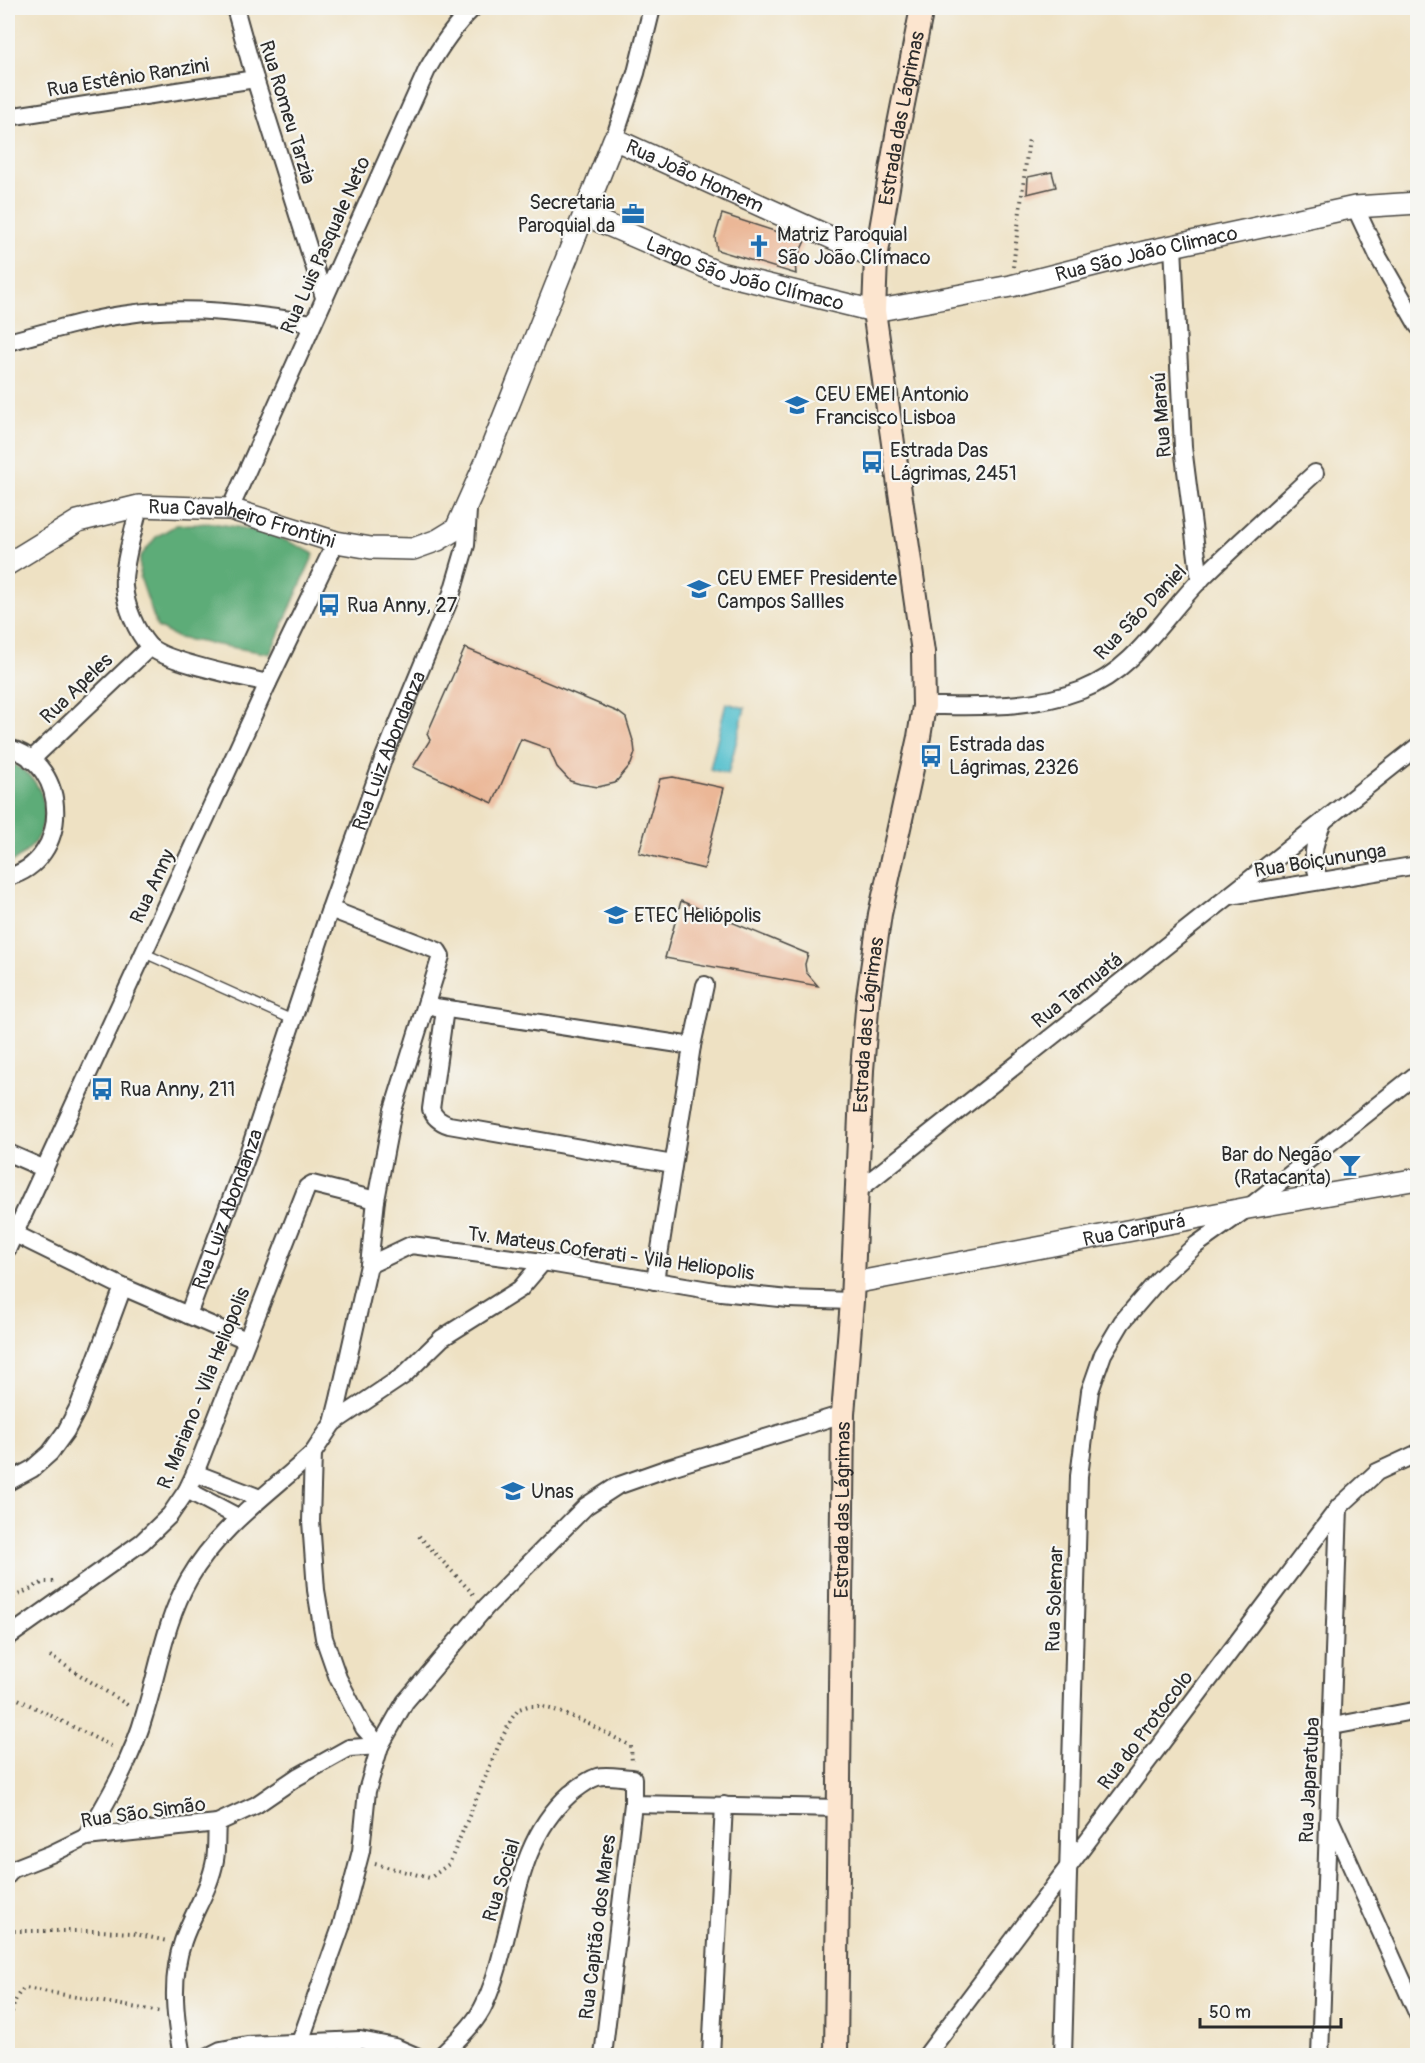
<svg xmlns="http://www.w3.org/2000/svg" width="1425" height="2063" viewBox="0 0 1425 2063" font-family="Pangolin,sans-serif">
<rect width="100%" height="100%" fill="#f6f6f2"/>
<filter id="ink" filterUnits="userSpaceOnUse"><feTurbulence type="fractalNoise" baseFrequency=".0167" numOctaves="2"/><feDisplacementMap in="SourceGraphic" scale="12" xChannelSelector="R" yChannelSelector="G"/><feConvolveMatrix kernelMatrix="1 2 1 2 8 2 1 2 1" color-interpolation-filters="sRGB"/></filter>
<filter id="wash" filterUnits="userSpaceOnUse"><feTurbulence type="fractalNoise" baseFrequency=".008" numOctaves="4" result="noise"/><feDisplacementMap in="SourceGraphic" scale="24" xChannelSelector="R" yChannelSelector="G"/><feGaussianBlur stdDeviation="1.35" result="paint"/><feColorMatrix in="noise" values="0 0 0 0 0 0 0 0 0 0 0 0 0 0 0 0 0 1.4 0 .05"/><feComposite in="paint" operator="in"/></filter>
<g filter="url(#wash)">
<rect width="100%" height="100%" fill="#eee1c3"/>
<!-- forest -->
<path fill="#5dac78" stroke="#446c52" stroke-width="1.5" d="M211 523C249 528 281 535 314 554L270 654 178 638 157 627 140 577V557L156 537 176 525Z
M8 762C58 782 55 842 8 864Z"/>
<!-- water -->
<path fill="#54c0cd" stroke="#40767c" stroke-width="1.5" d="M726 703 745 708 728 774 710 769Z"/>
<g id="blocks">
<!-- building -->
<path fill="#ebb797" d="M1052 172 1056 187 1027 194 1028 177Z
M722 214 805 241 795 262 796 274 717 250 715 237Z
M465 648 618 712 626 718 634 744 635 753 631 764 615 783 598 787 580 784 570 781 557 767 549 749 521 739 493 803 413 767 430 740 427 734Z
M673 777 724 788 704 869 639 853 660 779Z
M681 901 808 954 805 964 806 972 818 986 665 958Z"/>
</g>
</g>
<g filter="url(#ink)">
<use href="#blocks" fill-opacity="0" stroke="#484642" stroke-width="1.5"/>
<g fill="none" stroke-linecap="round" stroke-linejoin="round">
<!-- service casing -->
<g stroke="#484642" stroke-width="11">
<path id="service" d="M144 953 293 1020"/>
</g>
<!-- minor casing -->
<g stroke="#484642" stroke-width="20">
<g id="minor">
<path d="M235 8 255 79 324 297"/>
<path d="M8 117 255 79"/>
<path d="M614 139 636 73 652 8"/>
<path d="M1355 207 1379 258 1418 326"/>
<path d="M1173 246 1183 447 1200 581"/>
<path d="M8 342C47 332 88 319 129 314 190 305 251 314 312 323"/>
<path d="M139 506C135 527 122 567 124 587 126 607 136 631 149 646 165 662 243 677 268 683"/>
<path d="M230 509 427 70C440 47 454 26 473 8"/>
<path d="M924 706C976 706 1032 709 1082 690 1135 670 1163 617 1201 579 1238 543 1277 508 1315 473"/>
<path d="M8 748C71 763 71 861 8 877"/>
<path d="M31 760 150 647"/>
<path d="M1320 881C1310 857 1313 845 1323 822"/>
<path d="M1230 896 1418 865"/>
<path d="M330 909 433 949 438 951 441 956 393 1110 376 1200 369 1265 339 1399 333 1423 313 1453 311 1521 316 1590 324 1638 338 1678 364 1728 380 1746"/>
<path d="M435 1007 692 1046"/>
<path d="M445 1009 431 1109C434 1118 440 1122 449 1125L673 1164"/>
<path d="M8 1153 45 1169"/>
<path d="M856 1192 1418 746"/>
<path id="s1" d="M15 1234 123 1287 188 1315 251 1145 330 909 384 757 451 596 466 545 468 510"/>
<path d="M8 1248 268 683 336 542"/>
<path d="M369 1265 411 1245 543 1262 721 1292 789 1299 852 1301"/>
<path d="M655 1281 692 1046 705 985"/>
<path d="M188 1315 246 1340"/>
<path d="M333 1423 403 1376 442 1338 520 1289 543 1262"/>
<path d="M195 1473 260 1498"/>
<path d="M8 1482 32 1469 50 1453 66 1431 78 1408 123 1287"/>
<path d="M187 1490 238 1517"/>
<path d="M8 1637 142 1542 170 1515 187 1490 195 1473 307 1187 312 1184 376 1200"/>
<path d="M1333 1726 1418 1710"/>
<path d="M1330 1819 1418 2015"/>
<path d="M86 1837C109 1798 133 1757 145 1713 159 1668 165 1621 189 1579 219 1527 270 1493 313 1453"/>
<path d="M8 1875V1871L51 1854 86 1837 217 1823 256 1805 297 1777 349 1748 380 1746"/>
<path d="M182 2056C175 2018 170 1979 183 1941 192 1914 210 1889 215 1860 217 1848 216 1835 217 1823"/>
<path d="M209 2056 221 2050 247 2045 360 2040 395 2047 416 2056"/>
<path d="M295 2056 341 1927 361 1851 367 1791 380 1746 405 1702 486 1607 586 1506 617 1486 668 1468 843 1414"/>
<path d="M441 2056C457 2040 476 2024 485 2003 516 1934 510 1847 570 1794 578 1788 587 1780 597 1777 607 1774 623 1778 633 1778V1804L840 1808"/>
<path d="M603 2056 633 1804"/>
<path d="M711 2056 724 1805"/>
<path d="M926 2056 1339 1507 1377 1472 1418 1453"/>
<path d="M1063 2056 1079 1476 1090 1391 1103 1354 1122 1322 1159 1279 1196 1245 1248 1208 1418 1073"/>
<path d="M1320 2056 1339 1507"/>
</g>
</g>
<!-- tertiary casing -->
<g stroke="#484642" stroke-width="24">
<g id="tertiary">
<path id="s2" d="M585 215 719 273 874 311 1011 286 1149 251 1355 207 1418 203"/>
<path id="s3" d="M8 564 78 521 139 506 230 509 336 542 371 548 413 549 438 540 456 529 485 464 614 139 876 258"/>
<path id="s4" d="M853 1283 1248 1208 1418 1179"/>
</g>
</g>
<!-- secondary casing -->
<g stroke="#484642" stroke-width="26">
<g id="secondary">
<path id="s5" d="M836 2056 843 1414 852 1301 862 1070 868 997 880 914 919 737 924 706 923 652 874 311 876 258 899 124 922 8"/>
</g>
</g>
<!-- path -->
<path stroke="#484642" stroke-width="4" stroke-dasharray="1.5 4.5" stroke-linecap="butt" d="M1013 267 1029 138
M419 1536 475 1596
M8 1600 44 1582H57
M50 1656 129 1706
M8 1694 115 1748
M375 1864 430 1878 449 1864 500 1742 512 1718 519 1709 528 1706H539L555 1710 587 1723 631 1746 632 1763
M8 1931H101L131 1933 167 1941
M8 2054C9 2038 9 1994 26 1988L160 2012"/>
<!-- service -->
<use href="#service" stroke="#fff" stroke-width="8"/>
<!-- minor -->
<use href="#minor" stroke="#fff" stroke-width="16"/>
<!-- tertiary -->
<use href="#tertiary" stroke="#fff" stroke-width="21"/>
<!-- secondary -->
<use href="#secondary" stroke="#fce5cf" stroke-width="22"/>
</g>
</g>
<!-- icons -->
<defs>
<g id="office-bare" transform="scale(1.8)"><path d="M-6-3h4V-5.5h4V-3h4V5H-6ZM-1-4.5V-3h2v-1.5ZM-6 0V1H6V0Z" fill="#1f6fb2" stroke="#f6f6f2" stroke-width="2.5" paint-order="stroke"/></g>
<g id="church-bare" transform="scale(1.8)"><path d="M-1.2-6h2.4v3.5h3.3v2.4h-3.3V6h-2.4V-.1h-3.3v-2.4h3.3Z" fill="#1f6fb2" stroke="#f6f6f2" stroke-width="2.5" paint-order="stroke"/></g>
<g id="school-bare" transform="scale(1.8)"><path d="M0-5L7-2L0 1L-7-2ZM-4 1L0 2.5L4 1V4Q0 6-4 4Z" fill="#1f6fb2" stroke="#f6f6f2" stroke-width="2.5" paint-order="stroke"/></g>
<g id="bus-bare" transform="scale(1.8)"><path d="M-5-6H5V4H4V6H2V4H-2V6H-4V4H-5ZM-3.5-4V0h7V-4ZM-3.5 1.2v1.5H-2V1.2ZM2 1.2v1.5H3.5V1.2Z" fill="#1f6fb2" stroke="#f6f6f2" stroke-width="2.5" paint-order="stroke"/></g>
<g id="university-bare" transform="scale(1.8)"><path d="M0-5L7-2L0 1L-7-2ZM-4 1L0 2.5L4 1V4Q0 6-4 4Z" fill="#1f6fb2" stroke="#f6f6f2" stroke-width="2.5" paint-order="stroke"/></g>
<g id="bar-bare" transform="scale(1.8)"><path d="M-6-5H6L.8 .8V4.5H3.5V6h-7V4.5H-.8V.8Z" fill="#1f6fb2" stroke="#f6f6f2" stroke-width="2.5" paint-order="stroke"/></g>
</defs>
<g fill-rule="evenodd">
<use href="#office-bare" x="633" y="214"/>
<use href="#church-bare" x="759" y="246"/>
<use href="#school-bare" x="797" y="405"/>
<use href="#bus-bare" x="872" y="462"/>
<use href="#school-bare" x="699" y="589"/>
<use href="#bus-bare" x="329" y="605"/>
<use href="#bus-bare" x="931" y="756"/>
<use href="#university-bare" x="616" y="915"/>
<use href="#bus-bare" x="102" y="1089"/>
<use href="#bar-bare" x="1350" y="1165"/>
<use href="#school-bare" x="513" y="1491"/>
</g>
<g text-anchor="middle" stroke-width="4.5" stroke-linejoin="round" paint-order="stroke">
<!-- street labels -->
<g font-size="20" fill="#2b2b2b" stroke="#f6f6f2">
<text transform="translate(128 77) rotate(-9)" y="7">Rua Estênio Ranzini</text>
<text transform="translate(288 112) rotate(73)" y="7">Rua Romeu Tarzia</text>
<text dy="7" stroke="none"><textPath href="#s5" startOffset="1950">Estrada das Lágrimas</textPath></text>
<text dy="7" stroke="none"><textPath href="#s3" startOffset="982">Rua João Homem</textPath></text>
<text transform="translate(325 245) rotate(-66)" y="7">Rua Luis Pasquale Neto</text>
<text dy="7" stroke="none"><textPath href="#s2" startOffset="584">Rua São João Climaco</textPath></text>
<text dy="7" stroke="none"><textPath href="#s2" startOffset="171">Largo São João Clímaco</textPath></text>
<text transform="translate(1161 415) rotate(-94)" y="7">Rua Maraú</text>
<text dy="7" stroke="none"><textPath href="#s3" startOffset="250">Rua Cavalheiro Frontini</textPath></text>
<text transform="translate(1140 612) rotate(-46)" y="7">Rua São Daniel</text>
<text transform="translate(76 688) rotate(-44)" y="7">Rua Apeles</text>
<text dy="7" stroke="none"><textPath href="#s1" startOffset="790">Rua Luiz Abondanza</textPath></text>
<text transform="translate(1320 860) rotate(-9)" y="7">Rua Boiçununga</text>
<text transform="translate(152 886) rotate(-65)" y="7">Rua Anny</text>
<text transform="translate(1077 990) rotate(-38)" y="7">Rua Tamuatá</text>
<text dy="7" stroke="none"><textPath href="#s5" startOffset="1032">Estrada das Lágrimas</textPath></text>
<text dy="7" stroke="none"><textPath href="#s1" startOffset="304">Rua Luiz Abondanza</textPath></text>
<text dy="7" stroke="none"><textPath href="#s4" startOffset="286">Rua Caripurá</textPath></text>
<text transform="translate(611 1253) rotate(8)" y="7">Tv. Mateus Coferati - Vila Heliopolis</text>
<text transform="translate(203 1388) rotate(-68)" y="7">R. Mariano - Vila Heliopolis</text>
<text dy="7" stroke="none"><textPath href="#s5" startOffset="546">Estrada das Lágrimas</textPath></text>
<text transform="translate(1054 1599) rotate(-88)" y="7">Rua Solemar</text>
<text transform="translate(1145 1730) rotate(-53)" y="7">Rua do Protocolo</text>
<text transform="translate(1309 1780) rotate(-87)" y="7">Rua Japaratuba</text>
<text transform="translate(143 1812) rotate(-8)" y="7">Rua São Simão</text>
<text transform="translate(501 1880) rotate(-73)" y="7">Rua Social</text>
<text transform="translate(597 1927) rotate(-83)" y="7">Rua Capitão dos Mares</text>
</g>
<!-- poi labels -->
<g font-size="20" fill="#2b2b2b" stroke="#f6f6f2" text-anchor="start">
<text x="615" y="209" text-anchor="end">Secretaria<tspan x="615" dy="23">Paroquial da</tspan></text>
<text x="777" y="241">Matriz Paroquial<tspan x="777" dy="23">São João Clímaco</tspan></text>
<text x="815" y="401">CEU EMEI Antonio<tspan x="815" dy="23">Francisco Lisboa</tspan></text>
<text x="890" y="457">Estrada Das<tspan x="890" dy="23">Lágrimas, 2451</tspan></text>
<text x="717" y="585">CEU EMEF Presidente<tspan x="717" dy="23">Campos Sallles</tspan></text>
<text x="347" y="612">Rua Anny, 27</text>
<text x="949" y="751">Estrada das<tspan x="949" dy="23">Lágrimas, 2326</tspan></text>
<text x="634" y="922">ETEC Heliópolis</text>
<text x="120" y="1096">Rua Anny, 211</text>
<text x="1332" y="1161" text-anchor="end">Bar do Negão<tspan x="1332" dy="23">(Ratacanta)</tspan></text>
<text x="531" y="1498">Unas</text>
</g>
</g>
<!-- margin -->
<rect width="1425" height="2063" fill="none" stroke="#f6f6f2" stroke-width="30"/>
<!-- scale -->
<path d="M1200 2018v9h141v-9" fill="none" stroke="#2b2b2b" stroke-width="3"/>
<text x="1209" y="2018" font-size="18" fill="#2b2b2b" stroke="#f6f6f2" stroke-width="4.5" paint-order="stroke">50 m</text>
</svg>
